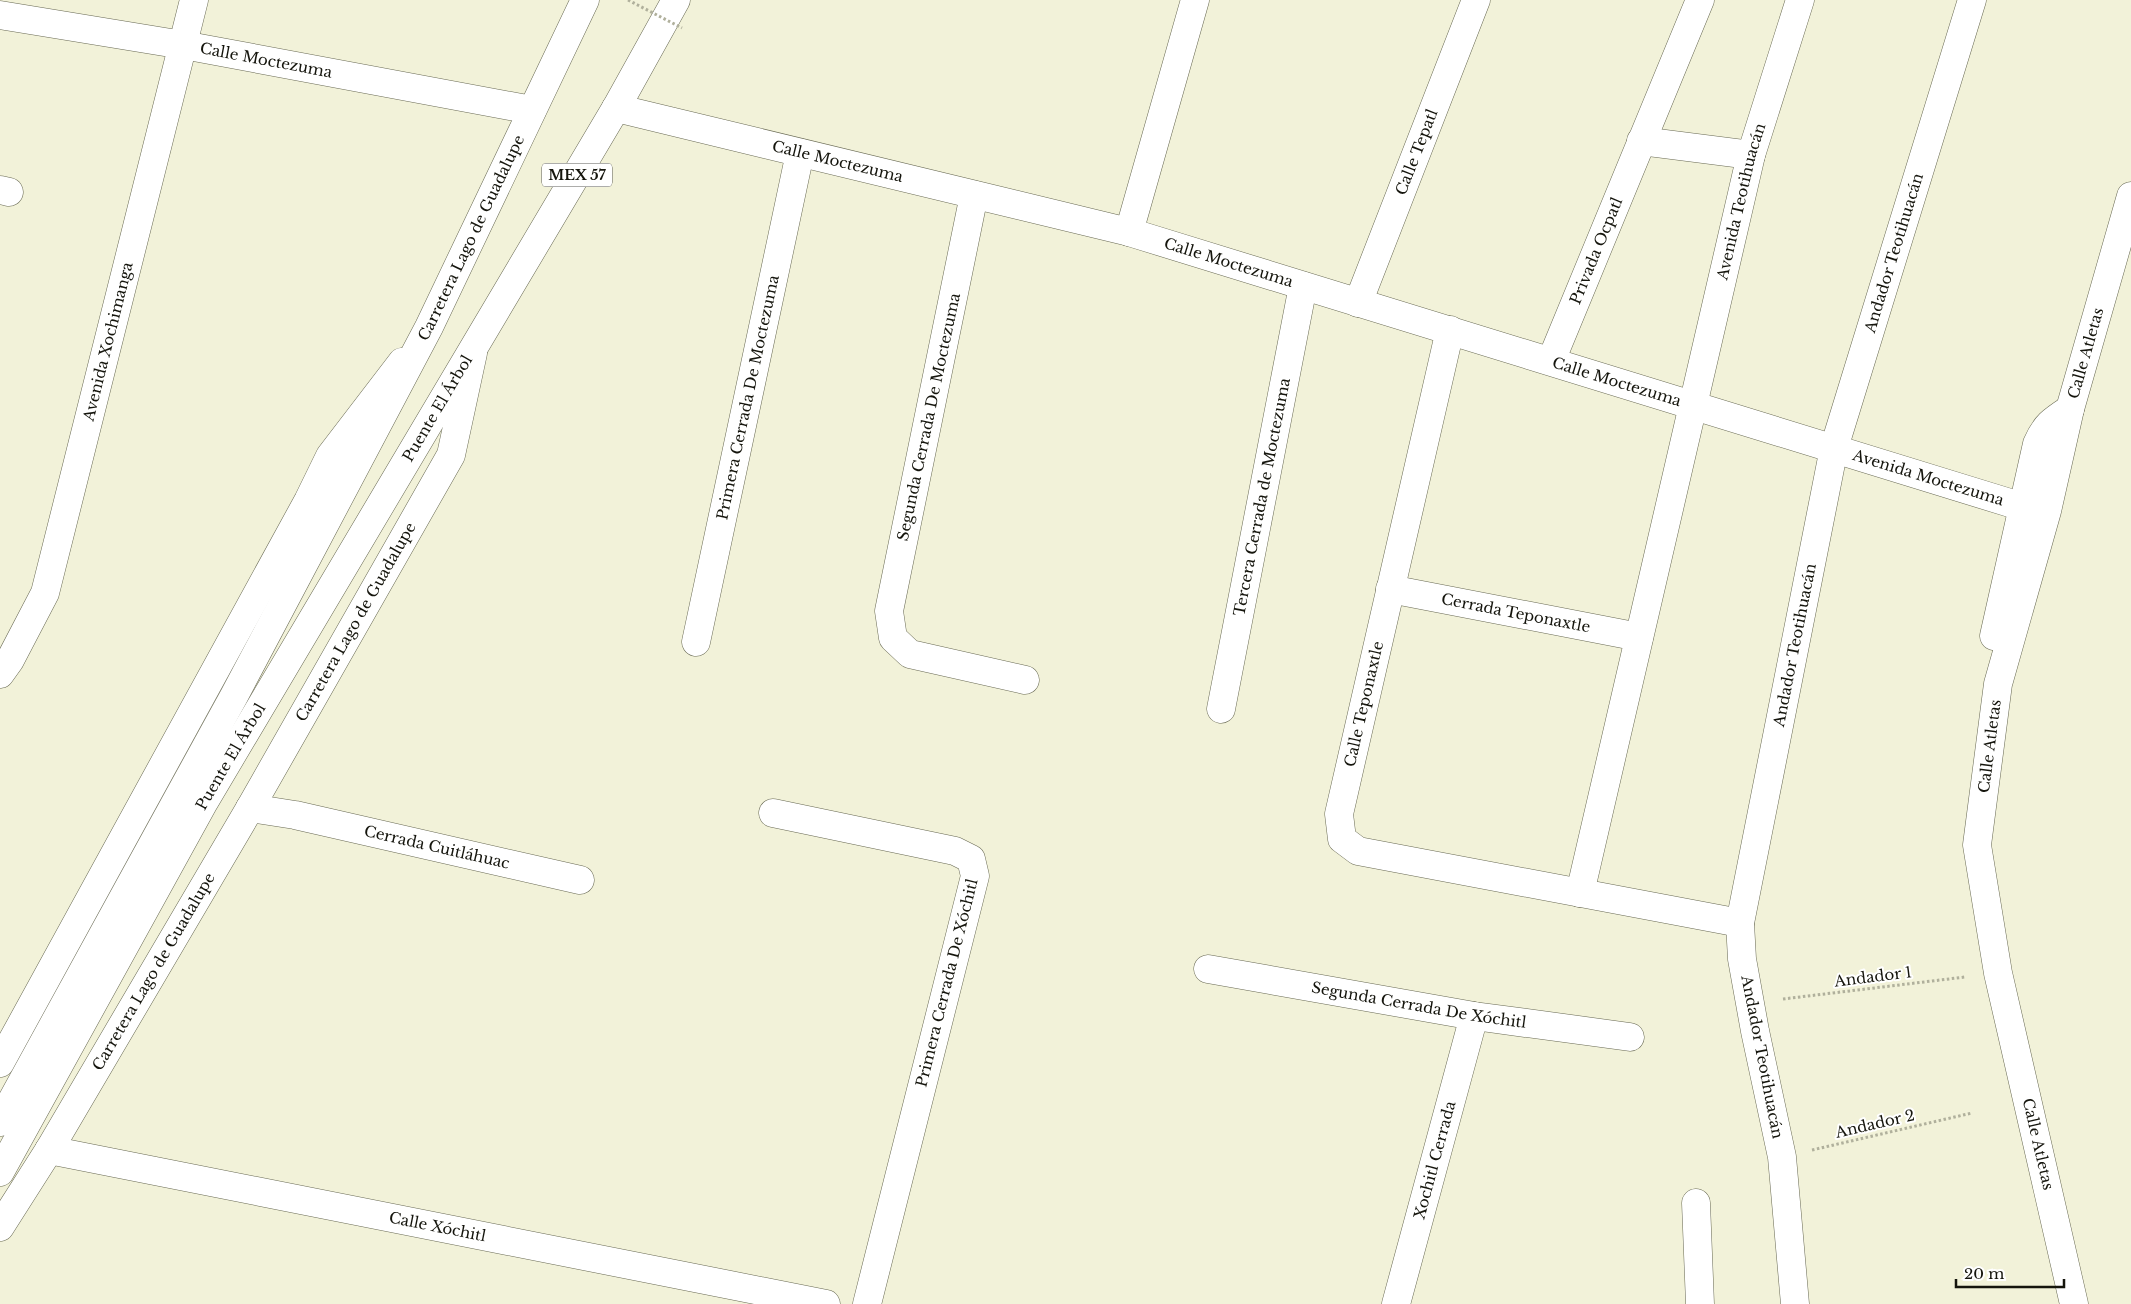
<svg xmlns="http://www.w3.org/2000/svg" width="2131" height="1304" viewBox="0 0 2131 1304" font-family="'Libre Baskerville',serif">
<rect width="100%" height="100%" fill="#f2f2d9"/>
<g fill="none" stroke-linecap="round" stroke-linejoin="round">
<!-- street casing -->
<g stroke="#686953" stroke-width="29">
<g id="street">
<path d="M1641 141 1751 155"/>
<path d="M0 190 9 192"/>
<path d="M974 195 889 611 893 638 910 654 1025 680"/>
<path d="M1129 232 1195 0"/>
<path id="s1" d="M1358 303 1476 0"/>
<path d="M1450 330 1339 814 1342 839 1358 851 1740 923"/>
<path id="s2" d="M1551 361 1700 0"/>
<path id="s3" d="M1390 589 1639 637"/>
<path id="s4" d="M696 642 800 153"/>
<path id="s5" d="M1221 709 1303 286"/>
<path id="s6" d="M250 808 295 815 580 880"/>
<path d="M773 813 955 851 971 859 975 876 867 1304"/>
<path id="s7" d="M1580 893 1751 155 1800 0"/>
<path id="s8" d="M1208 969 1474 1016 1630 1037"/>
<path id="s9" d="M49 1150 826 1304"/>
<path d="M1696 1203 1700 1304"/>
<path id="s10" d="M1396 1304 1474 1016"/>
<path id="s11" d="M1795 1304 1782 1157 1755 1031 1742 959 1740 923 1834 448 1972 0"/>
</g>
</g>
<!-- secondary casing -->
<g stroke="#686953" stroke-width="29">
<g id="secondary">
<path id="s12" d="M0 15 183 45 532 110"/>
<path id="s13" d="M616 108 1129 232 2023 507"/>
<path d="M1994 636 2037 444C2045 425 2053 420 2070 409"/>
<path id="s14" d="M0 674 10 660 45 593 194 0"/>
<path d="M0 1063 308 501 330 456 402 362"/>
<path id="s15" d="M0 1227 49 1150 250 808 451 455 473 353"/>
<path id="s16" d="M2074 1304 1998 973 1977 845 1998 684 2047 511 2070 409 2131 196"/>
</g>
</g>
<!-- primary casing -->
<g stroke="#686953" stroke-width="29">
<g id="primary">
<path id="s17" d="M0 1122 234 696 429 327 585 0"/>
<path id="s18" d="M0 1172 204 802 616 108 676 0"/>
</g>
</g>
<!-- path -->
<path stroke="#b0b09c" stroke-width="3" stroke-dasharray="2.5 2.5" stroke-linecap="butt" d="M1783 999 1965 977
M1812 1150 1972 1113"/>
<!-- street -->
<use href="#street" stroke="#fff" stroke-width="28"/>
<!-- secondary -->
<use href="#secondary" stroke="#fff" stroke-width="28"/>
<!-- primary -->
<use href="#primary" stroke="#fff" stroke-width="28"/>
<!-- path-bridge -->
<path stroke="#b0b09c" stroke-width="3" stroke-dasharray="2.5 2.5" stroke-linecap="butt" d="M628 0 682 28"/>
</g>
<g text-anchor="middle" stroke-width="4" stroke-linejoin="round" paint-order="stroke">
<!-- shield labels -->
<rect fill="#fff" stroke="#5b5b56" stroke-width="1" x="542" y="163.5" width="70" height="23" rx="4"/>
<g font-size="14" font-weight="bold" fill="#15150d">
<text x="577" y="180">MEX 57</text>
</g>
<!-- street labels -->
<g font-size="15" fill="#15150d" stroke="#fff">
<text dy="5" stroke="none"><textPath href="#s12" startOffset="270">Calle Moctezuma</textPath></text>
<text dy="5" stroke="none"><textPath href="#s1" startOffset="162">Calle Tepatl</textPath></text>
<text dy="5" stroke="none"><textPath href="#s13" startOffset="228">Calle Moctezuma</textPath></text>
<text dy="5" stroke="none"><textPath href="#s7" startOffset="710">Avenida Teotihuacán</textPath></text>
<text dy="5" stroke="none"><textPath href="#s17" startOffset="1002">Carretera Lago de Guadalupe</textPath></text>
<text dy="5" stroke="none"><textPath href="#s2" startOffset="119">Privada Ocpatl</textPath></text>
<text dy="5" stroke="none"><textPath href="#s11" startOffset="1074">Andador Teotihuacán</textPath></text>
<text dy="5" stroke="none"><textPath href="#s13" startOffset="632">Calle Moctezuma</textPath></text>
<text dy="5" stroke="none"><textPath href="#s14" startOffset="352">Avenida Xochimanga</textPath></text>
<text dy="5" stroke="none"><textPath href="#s16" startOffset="974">Calle Atletas</textPath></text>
<text dy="5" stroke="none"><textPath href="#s13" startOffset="1038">Calle Moctezuma</textPath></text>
<text dy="5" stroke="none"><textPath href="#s4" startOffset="250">Primera Cerrada De Moctezuma</textPath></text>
<text dy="5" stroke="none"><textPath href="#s18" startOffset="880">Puente El Árbol</textPath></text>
<text transform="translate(929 417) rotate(-78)" y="5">Segunda Cerrada De Moctezuma</text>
<text dy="5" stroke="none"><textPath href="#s13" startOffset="1364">Avenida Moctezuma</textPath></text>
<text dy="5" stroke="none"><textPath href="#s5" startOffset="216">Tercera Cerrada de Moctezuma</textPath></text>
<text dy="5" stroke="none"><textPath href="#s3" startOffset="128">Cerrada Teponaxtle</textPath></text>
<text dy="5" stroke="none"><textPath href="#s15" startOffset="702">Carretera Lago de Guadalupe</textPath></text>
<text dy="5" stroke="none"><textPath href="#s11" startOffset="669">Andador Teotihuacán</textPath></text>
<text transform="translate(1364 704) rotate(-77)" y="5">Calle Teponaxtle</text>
<text dy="5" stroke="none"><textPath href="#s16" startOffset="569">Calle Atletas</textPath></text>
<text dy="5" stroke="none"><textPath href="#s18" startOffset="475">Puente El Árbol</textPath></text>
<text dy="5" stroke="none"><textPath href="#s6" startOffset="191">Cerrada Cuitláhuac</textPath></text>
<text dy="5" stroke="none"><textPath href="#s15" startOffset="298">Carretera Lago de Guadalupe</textPath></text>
<text transform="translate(1873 977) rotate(-7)" y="5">Andador 1</text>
<text transform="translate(947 983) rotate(-76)" y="5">Primera Cerrada De Xóchitl</text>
<text dy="5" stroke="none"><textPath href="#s8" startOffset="214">Segunda Cerrada De Xóchitl</textPath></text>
<text transform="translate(1762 1057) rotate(79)" y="5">Andador Teotihuacán</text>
<text transform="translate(1875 1124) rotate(-13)" y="5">Andador 2</text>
<text transform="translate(2038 1144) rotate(77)" y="5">Calle Atletas</text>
<text dy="5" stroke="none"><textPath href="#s10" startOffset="149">Xochitl Cerrada</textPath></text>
<text dy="5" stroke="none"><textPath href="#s9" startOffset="396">Calle Xóchitl</textPath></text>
</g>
</g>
<!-- scale -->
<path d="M1956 1279v8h108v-8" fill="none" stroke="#15150d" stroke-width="2.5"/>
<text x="1964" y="1279" font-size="15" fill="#15150d" stroke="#ffffff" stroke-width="4" paint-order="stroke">20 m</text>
</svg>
